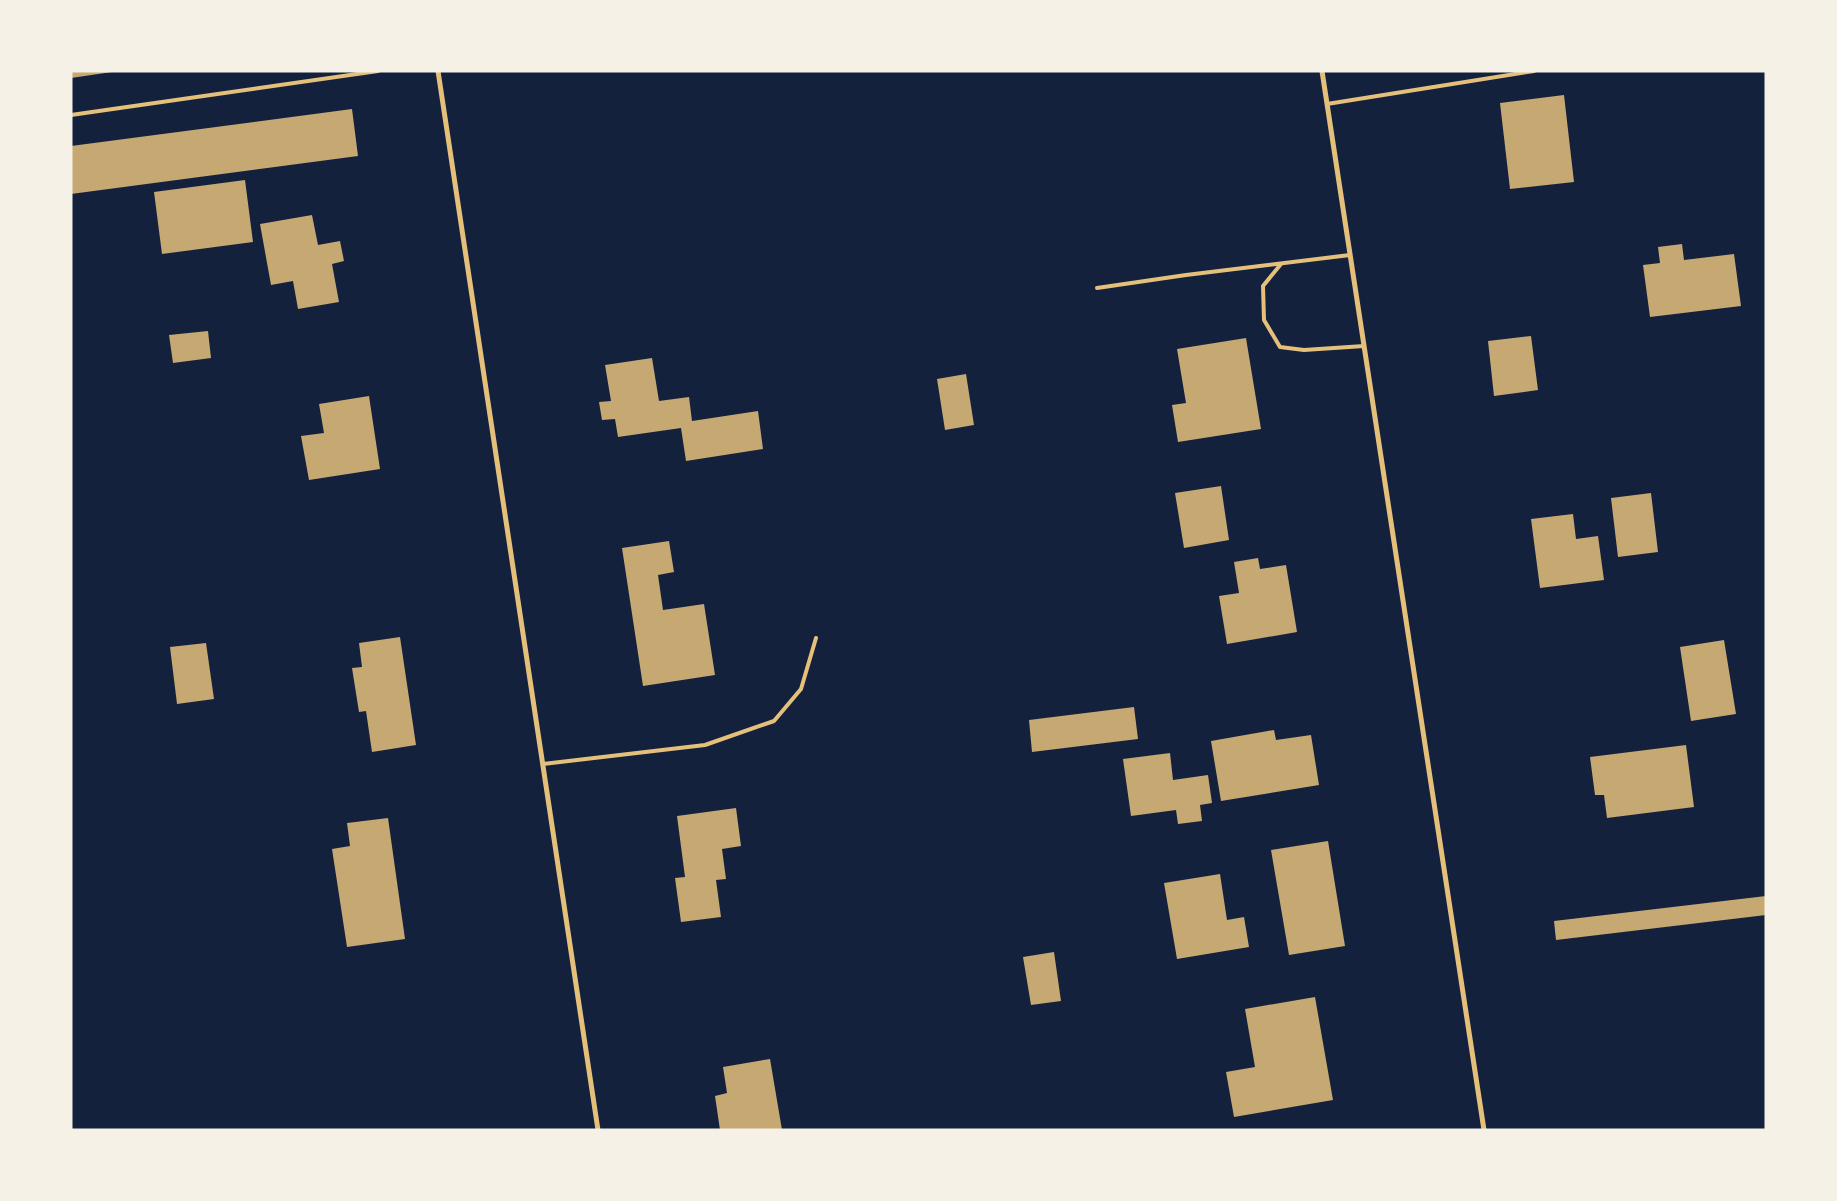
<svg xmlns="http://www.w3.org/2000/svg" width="1837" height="1201" viewBox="0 0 1837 1201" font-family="Ubuntu,sans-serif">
<rect width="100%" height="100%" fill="#14213d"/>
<!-- building -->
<path fill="#c6a872" d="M71 71H112V72L71 78Z
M1564 95 1574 182 1510 189 1500 103Z
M352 109 358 156 71 194V146Z
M245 180 253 242 162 254 154 192Z
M312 215 318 245 340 241 344 261 332 264 339 302 298 309 293 281 271 285 260 224Z
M1682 244 1684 260 1734 254 1741 306 1650 317 1643 265 1660 263 1658 247Z
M208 331 211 358 173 363 169 335Z
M1531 336 1538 390 1494 396 1488 341Z
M1246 338 1261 429 1178 442 1172 405 1186 403 1177 349Z
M652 358 659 401 689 397 692 421 758 411 763 449 686 461 681 428 618 437 615 419 602 420 599 402 611 401 605 365Z
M966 374 974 425 945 430 937 379Z
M369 396 380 469 309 480 301 436 324 433 319 404Z
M1221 486 1229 540 1184 548 1175 493Z
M1651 493 1658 552 1618 557 1611 498Z
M1573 514 1576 539 1598 536 1604 580 1540 588 1531 519Z
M669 541 674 572 658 575 663 610 704 604 715 675 643 686 622 548Z
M1258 558 1260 569 1286 565 1297 632 1227 644 1219 596 1239 593 1234 562Z
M400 637 416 745 372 752 366 711 359 712 352 668 362 667 359 643Z
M1724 640 1736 714 1691 721 1680 647Z
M206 643 214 699 177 704 170 647Z
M1134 707 1138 739 1032 752 1029 720Z
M1274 730 1276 740 1311 735 1319 785 1221 801 1211 741Z
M1686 745 1694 807 1607 818 1604 795H1595L1590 757Z
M1170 753 1173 780 1208 775 1212 803 1200 805 1202 821 1178 824 1176 810 1131 816 1123 759Z
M736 808 741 846 722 849 726 879 716 880 721 917 681 922 675 878 685 877 677 816Z
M388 818 405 939 347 947 332 849 350 846 347 823Z
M1328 841 1345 946 1289 955 1271 850Z
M1220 874 1227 920 1244 917 1249 947 1177 959 1164 883Z
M1766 896V915L1556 940 1554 921Z
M1054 952 1061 1001 1031 1005 1023 957Z
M1315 997 1333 1100 1234 1117 1226 1072 1255 1067 1245 1009Z
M770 1059 782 1130H720L715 1096 727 1093 723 1067Z"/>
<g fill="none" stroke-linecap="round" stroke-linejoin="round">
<!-- service -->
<path stroke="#e5c07b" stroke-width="4" d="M1327 104 1534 71
M71 115 378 71
M1281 264 1263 286 1264 320 1280 347 1304 350 1364 346
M1097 288 1186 275 1350 255
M543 764 705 745 774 721 801 689 816 638"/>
<!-- minor -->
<path stroke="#e5c07b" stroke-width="5" d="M438 71 598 1130
M1322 71 1484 1130"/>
</g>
<!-- border -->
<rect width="1837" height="1201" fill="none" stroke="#f6f1e7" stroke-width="145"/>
</svg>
